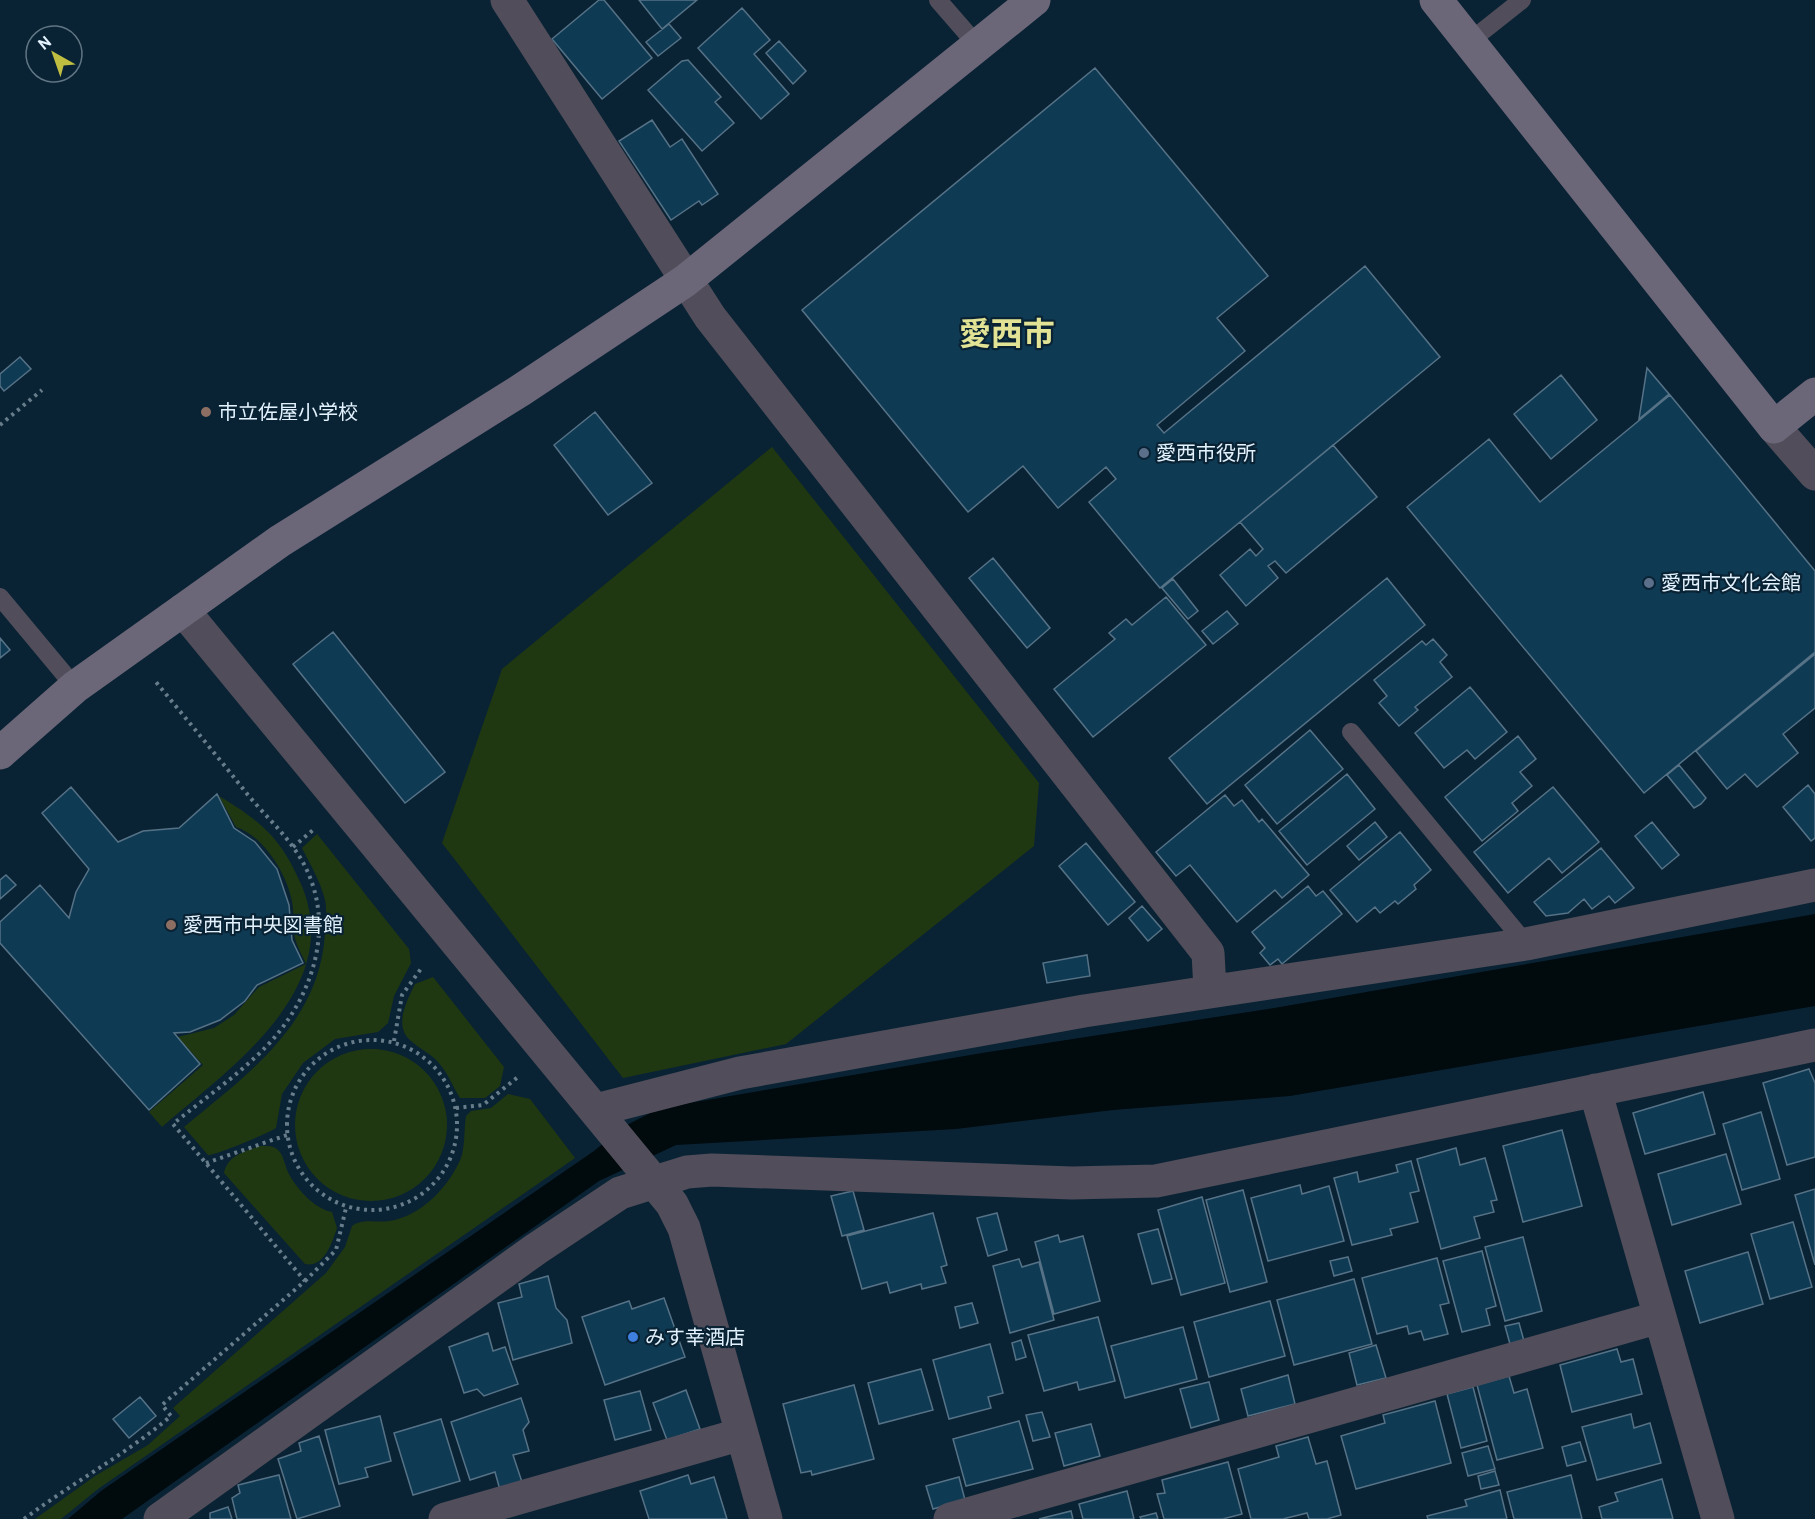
<svg xmlns="http://www.w3.org/2000/svg" width="1815" height="1519" viewBox="0 0 1815 1519" font-family="Overpass,'Noto Sans JP',sans-serif">
<rect width="100%" height="100%" fill="#092334"/>
<!-- green -->
<path fill="#203811" d="M772 447 1039 783 1034 846 786 1044 623 1078 442 843 502 669Z
M219 796C262 822 281 838 301 884 346 989 230 1068 162 1127L149 1112 203 1065 178 1037 214 1028 234 1015 259 987 306 964C303 956 297 947 295 938 292 925 295 911 291 897 285 871 262 835 236 827Z
M317 834 409 949 411 963 394 996 388 1023 378 1032 335 1039 303 1063 282 1094 276 1128C269 1133 216 1155 208 1155L184 1127C248 1074 319 1024 325 934 326 921 328 906 323 893 318 877 309 862 302 848Z
M433 977 504 1067 500 1086 485 1098H460C452 1085 448 1073 438 1062 430 1053 420 1049 411 1041 393 1026 407 1001 415 984Z
M295 1125a76 76 0 1 1 152 0a76 76 0 1 1-152 0Z
M508 1094 530 1099 575 1158 98 1489 61 1519H35L95 1476 148 1445 180 1416 173 1408 326 1273 345 1247 352 1226C363 1218 376 1223 389 1221 420 1217 449 1187 461 1158 465 1146 464 1129 466 1116L471 1111 491 1108Z
M260 1146C267 1146 273 1145 278 1150 284 1155 285 1168 290 1176 298 1190 315 1209 332 1212L337 1228C332 1243 324 1268 305 1264L224 1173C228 1155 244 1152 260 1146Z"/>
<!-- water -->
<path fill="#010a0d" d="M1815 914V1006L1290 1096 1113 1110 956 1129 676 1145 599 1181 122 1519H68L101 1491 594 1151 623 1127 660 1108 982 1053 1268 1009Z"/>
<!-- building -->
<path fill="#0f3a54" stroke="#567286" stroke-width="1.5" d="M599 0H604L652 58 602 99 552 39Z
M639 0H697L662 29Z
M742 8 770 40 754 54 789 94 761 119 698 48Z
M669 24 681 38 658 56 646 42Z
M779 41 806 71 793 84 766 53Z
M688 60 721 97 715 102 734 123 702 151 648 90 682 61Z
M1095 68 1268 276 1217 318 1245 351 1157 425 1164 433 1365 266 1440 357 1160 588 1089 502 1116 479 1106 467 1058 508 1023 466 968 512 802 310Z
M652 120 670 147 682 139 718 194 702 205 699 201 671 220 619 141Z
M20 357 31 369 4 391 0 386V374Z
M1647 368 1669 394 1639 419Z
M1561 375 1597 420 1551 459 1514 414Z
M1670 395 1815 571V652L1644 793 1407 507 1489 439 1540 502Z
M595 412 652 483 608 515 554 445Z
M1333 445 1377 497 1286 573 1275 561 1268 566 1278 578 1246 606 1220 575 1250 549 1256 556 1263 549 1240 522Z
M993 558 1050 628 1027 648 969 578Z
M1387 578 1425 625 1207 804 1169 758Z
M1173 579 1198 611 1188 619 1162 588Z
M1166 597 1206 645 1093 737 1054 689 1115 639 1109 633 1126 619 1132 625Z
M1227 611 1238 624 1213 644 1202 631Z
M333 632 445 772 405 803 293 664Z
M0 638 10 650 0 658Z
M1433 639 1447 655 1440 662 1452 677 1415 707 1418 710 1399 726 1379 703 1387 696 1374 680 1422 641 1426 645Z
M1815 654V708L1783 734 1798 753 1757 787 1745 774 1727 789 1696 751Z
M1470 687 1507 732 1475 759 1467 750 1444 768 1415 733Z
M1310 730 1343 769 1277 824 1245 785Z
M1518 736 1536 759 1520 772 1532 786 1512 803 1518 811 1482 841 1445 797Z
M1679 765 1706 798 1701 804 1694 808 1667 775Z
M1347 774 1375 809 1307 865 1279 831Z
M1808 785 1815 794V838L1811 841 1783 807Z
M71 787 118 842 143 831 179 828 217 794 234 828 255 842 277 869 289 905 292 940 303 963 257 985 245 1001 220 1020 190 1032 174 1033 200 1064 149 1110 0 943V922L40 885 69 918 76 892 89 869 42 813Z
M1553 787 1599 842 1562 873 1549 858 1508 893 1474 852Z
M1225 795 1234 806 1242 800 1259 822 1262 819 1309 875 1282 898 1275 890 1237 922 1190 865 1176 876 1156 852Z
M1375 822 1387 837 1359 860 1347 846Z
M1652 822 1679 855 1662 869 1635 836Z
M1400 832 1431 870 1414 885 1416 889 1398 904 1395 901 1380 913 1375 907 1357 922 1330 890Z
M1086 843 1135 902 1108 925 1059 866Z
M1601 848 1634 888 1615 903 1609 896 1592 909 1584 899 1568 913 1546 916 1534 902Z
M6 875 16 885 0 899V880Z
M1308 886 1316 896 1323 891 1342 914 1282 964 1278 959 1270 965 1260 953 1265 948 1252 932Z
M1142 906 1162 929 1148 941 1129 918Z
M1087 955 1090 976 1047 983 1043 963Z
M1809 1069 1815 1083V1157L1787 1165 1763 1083Z
M1703 1092 1715 1134 1645 1154 1633 1113Z
M1761 1112 1780 1179 1742 1190 1723 1124Z
M1562 1130 1582 1206 1523 1222 1503 1146Z
M1456 1148 1460 1165 1485 1158 1497 1200 1491 1201 1494 1212 1474 1217 1480 1238 1441 1249 1417 1159Z
M1726 1154 1741 1204 1672 1225 1658 1174Z
M1411 1161 1419 1191 1410 1193 1418 1222 1390 1229 1392 1235 1352 1245 1334 1178 1357 1172 1359 1182 1398 1172 1396 1165Z
M1300 1185 1302 1194 1329 1186 1344 1241 1268 1261 1251 1198Z
M1815 1189V1265L1795 1195Z
M1243 1190 1267 1282 1230 1292 1206 1200Z
M853 1191 864 1230 842 1236 831 1196Z
M1202 1197 1225 1283 1181 1295 1158 1210Z
M933 1213 947 1265 941 1267 946 1283 922 1289 921 1284 890 1293 887 1282 862 1289 847 1236Z
M997 1213 1007 1250 988 1256 977 1218Z
M1793 1222 1812 1287 1770 1299 1751 1234Z
M1158 1229 1172 1279 1152 1284 1138 1234Z
M1058 1235 1060 1242 1083 1236 1100 1301 1054 1314 1035 1242Z
M1523 1237 1542 1311 1505 1321 1485 1247Z
M1482 1251 1496 1306 1486 1309 1490 1325 1462 1332 1443 1261Z
M1748 1252 1763 1304 1700 1323 1685 1271Z
M1348 1257 1352 1271 1334 1276 1330 1261Z
M1437 1258 1449 1303 1440 1305 1448 1334 1424 1340 1421 1331 1409 1334 1407 1326 1377 1334 1362 1278Z
M1019 1259 1022 1267 1039 1262 1054 1320 1010 1333 993 1266Z
M548 1276 556 1308 567 1320 572 1343 513 1360 498 1303 522 1297 519 1284Z
M1354 1279 1372 1344 1294 1365 1277 1300Z
M664 1298 685 1357 605 1385 582 1317 629 1301 632 1309Z
M1270 1301 1285 1356 1209 1377 1194 1322Z
M972 1303 978 1323 960 1328 955 1307Z
M1098 1317 1115 1381 1079 1390 1077 1382 1044 1391 1028 1335Z
M1519 1323 1524 1341 1510 1344 1505 1326Z
M1183 1327 1197 1379 1125 1398 1111 1346Z
M488 1333 493 1351 505 1347 518 1384 484 1396 477 1389 464 1393 449 1347Z
M1021 1340 1026 1357 1016 1360 1012 1343Z
M990 1344 1003 1393 988 1397 991 1408 949 1419 933 1360Z
M1376 1345 1386 1378 1357 1385 1349 1353Z
M1617 1349 1621 1362 1633 1359 1642 1394 1572 1412 1560 1365Z
M921 1369 933 1410 879 1424 868 1383Z
M1288 1375 1295 1404 1248 1416 1241 1389Z
M1509 1376 1514 1393 1527 1389 1543 1448 1497 1460 1477 1385Z
M1209 1382 1219 1420 1191 1428 1180 1389Z
M854 1385 874 1459 812 1475 811 1471 801 1473 783 1404Z
M1473 1387 1487 1441 1461 1448 1447 1394Z
M686 1390 700 1429 667 1440 653 1403Z
M640 1391 651 1430 615 1440 604 1400Z
M140 1397 156 1416 129 1438 113 1419Z
M521 1398 529 1422 523 1430 529 1451 513 1455 522 1482 500 1490 495 1472 470 1480 451 1422Z
M1435 1401 1451 1463 1356 1489 1341 1436 1385 1423 1383 1415Z
M1042 1412 1050 1437 1033 1441 1026 1415Z
M1631 1414 1634 1428 1650 1423 1661 1463 1597 1480 1582 1427Z
M380 1416 391 1461 365 1468 368 1477 339 1484 325 1430Z
M441 1419 460 1481 413 1495 394 1433Z
M1019 1421 1033 1469 966 1486 953 1439Z
M1091 1424 1100 1456 1064 1466 1055 1433Z
M319 1436 340 1506 297 1519 278 1459 301 1451 299 1443Z
M1308 1437 1316 1464 1327 1461 1341 1515 1327 1519H1309L1307 1513 1283 1519H1251L1238 1469 1279 1457 1276 1446Z
M1580 1442 1586 1461 1567 1466 1562 1447Z
M1488 1446 1495 1469 1468 1476 1462 1453Z
M1228 1462 1242 1514 1223 1519H1164L1157 1494 1165 1493 1162 1480Z
M1495 1471 1499 1485 1481 1489 1478 1476Z
M279 1475 291 1519H237L232 1498 240 1493 238 1485Z
M688 1475 691 1484 714 1477 727 1519H649L640 1491Z
M1571 1475 1582 1519H1514L1507 1492Z
M959 1477 965 1500 933 1509 926 1486Z
M1662 1479 1673 1519H1602L1599 1507 1618 1501 1615 1493Z
M1500 1490 1507 1519H1428L1427 1516 1467 1506 1465 1500Z
M1127 1491 1134 1519H1083L1079 1504Z
M228 1507 232 1519H210V1513Z
M1071 1511 1073 1519H1039Z
M1156 1513 1158 1519H1141L1140 1517Z"/>
<g fill="none" stroke-linecap="round" stroke-linejoin="round">
<!-- path -->
<path stroke="#677d8b" stroke-width="4" stroke-dasharray="3 4.5" stroke-linecap="butt" d="M0 425 42 390
M293 847 313 830
M287 1125a85 85 0 1 1 170 0a85 85 0 1 1-170 0Z
M394 1041 402 995 423 966
M456 1108 483 1105 518 1077
M206 1163 287 1135
M305 1281 336 1250 346 1208
M24 1519C72 1483 125 1455 171 1416L162 1405 305 1281 173 1124C207 1096 252 1066 279 1032 322 978 336 905 293 847 280 829 263 813 248 795 218 757 187 720 156 682"/>
<!-- lane -->
<path stroke="#514d5a" stroke-width="18" d="M938 0 977 45
M1469 42 1522 0
M0 597 75 687
M1351 732 1526 944"/>
<!-- street -->
<path stroke="#514d5a" stroke-width="33" d="M507 0 710 317 1208 953 1210 990
M1774 427 1815 474
M183 610 672 1204 684 1228 766 1519
M1595 1090 1660 1317
M596 1110 740 1073 1084 1011 1526 944 1815 885
M160 1519 536 1249 620 1193 687 1172 712 1170 1072 1183 1156 1181 1815 1045
M445 1519 742 1434
M950 1519 1660 1317 1718 1519"/>
<!-- secondary -->
<path stroke="#6c6679" stroke-width="33" d="M1436 0 1774 427 1815 394
M0 753 75 687 280 541 521 390 685 281 1034 0"/>
</g>
<!-- markers -->
<g fill="#8d6e63" stroke="#092334" stroke-width="2">
<circle cx="206" cy="412" r="6"/>
<circle cx="171" cy="925" r="6"/>
</g>
<g fill="#5c6f8a" stroke="#092334" stroke-width="2">
<circle cx="1144" cy="453" r="6"/>
<circle cx="1649" cy="583" r="6"/>
</g>
<circle fill="#3f7fe0" stroke="#092334" stroke-width="2" cx="633" cy="1337" r="6"/>
<g text-anchor="middle" stroke-width="4.5" stroke-linejoin="round" paint-order="stroke">
<!-- poi labels -->
<g font-size="20" fill="#e3f2fe" stroke="#092334" text-anchor="start">
<text x="218" y="419">市立佐屋小学校</text>
<text x="1156" y="460">愛西市役所</text>
<text x="1661" y="590">愛西市文化会館</text>
<text x="183" y="932">愛西市中央図書館</text>
<text x="645" y="1344">みす幸酒店</text>
</g>
<!-- town labels -->
<g font-size="32" font-weight="bold" fill="#e2e394" stroke="#092334">
<text x="1007" y="345">愛西市</text>
</g>
</g>
<!-- north arrow -->
<g transform="translate(54 54) rotate(320)"><circle r="28" fill="#092334" stroke="#607685" stroke-width="1.5"/>
<path d="M0-4.5L10 22L0 15L-10 22Z" fill="#c0be41"/>
<text y="-9" font-size="16" font-weight="bold" text-anchor="middle" fill="#e3f2fe">N</text>
</g>
</svg>
